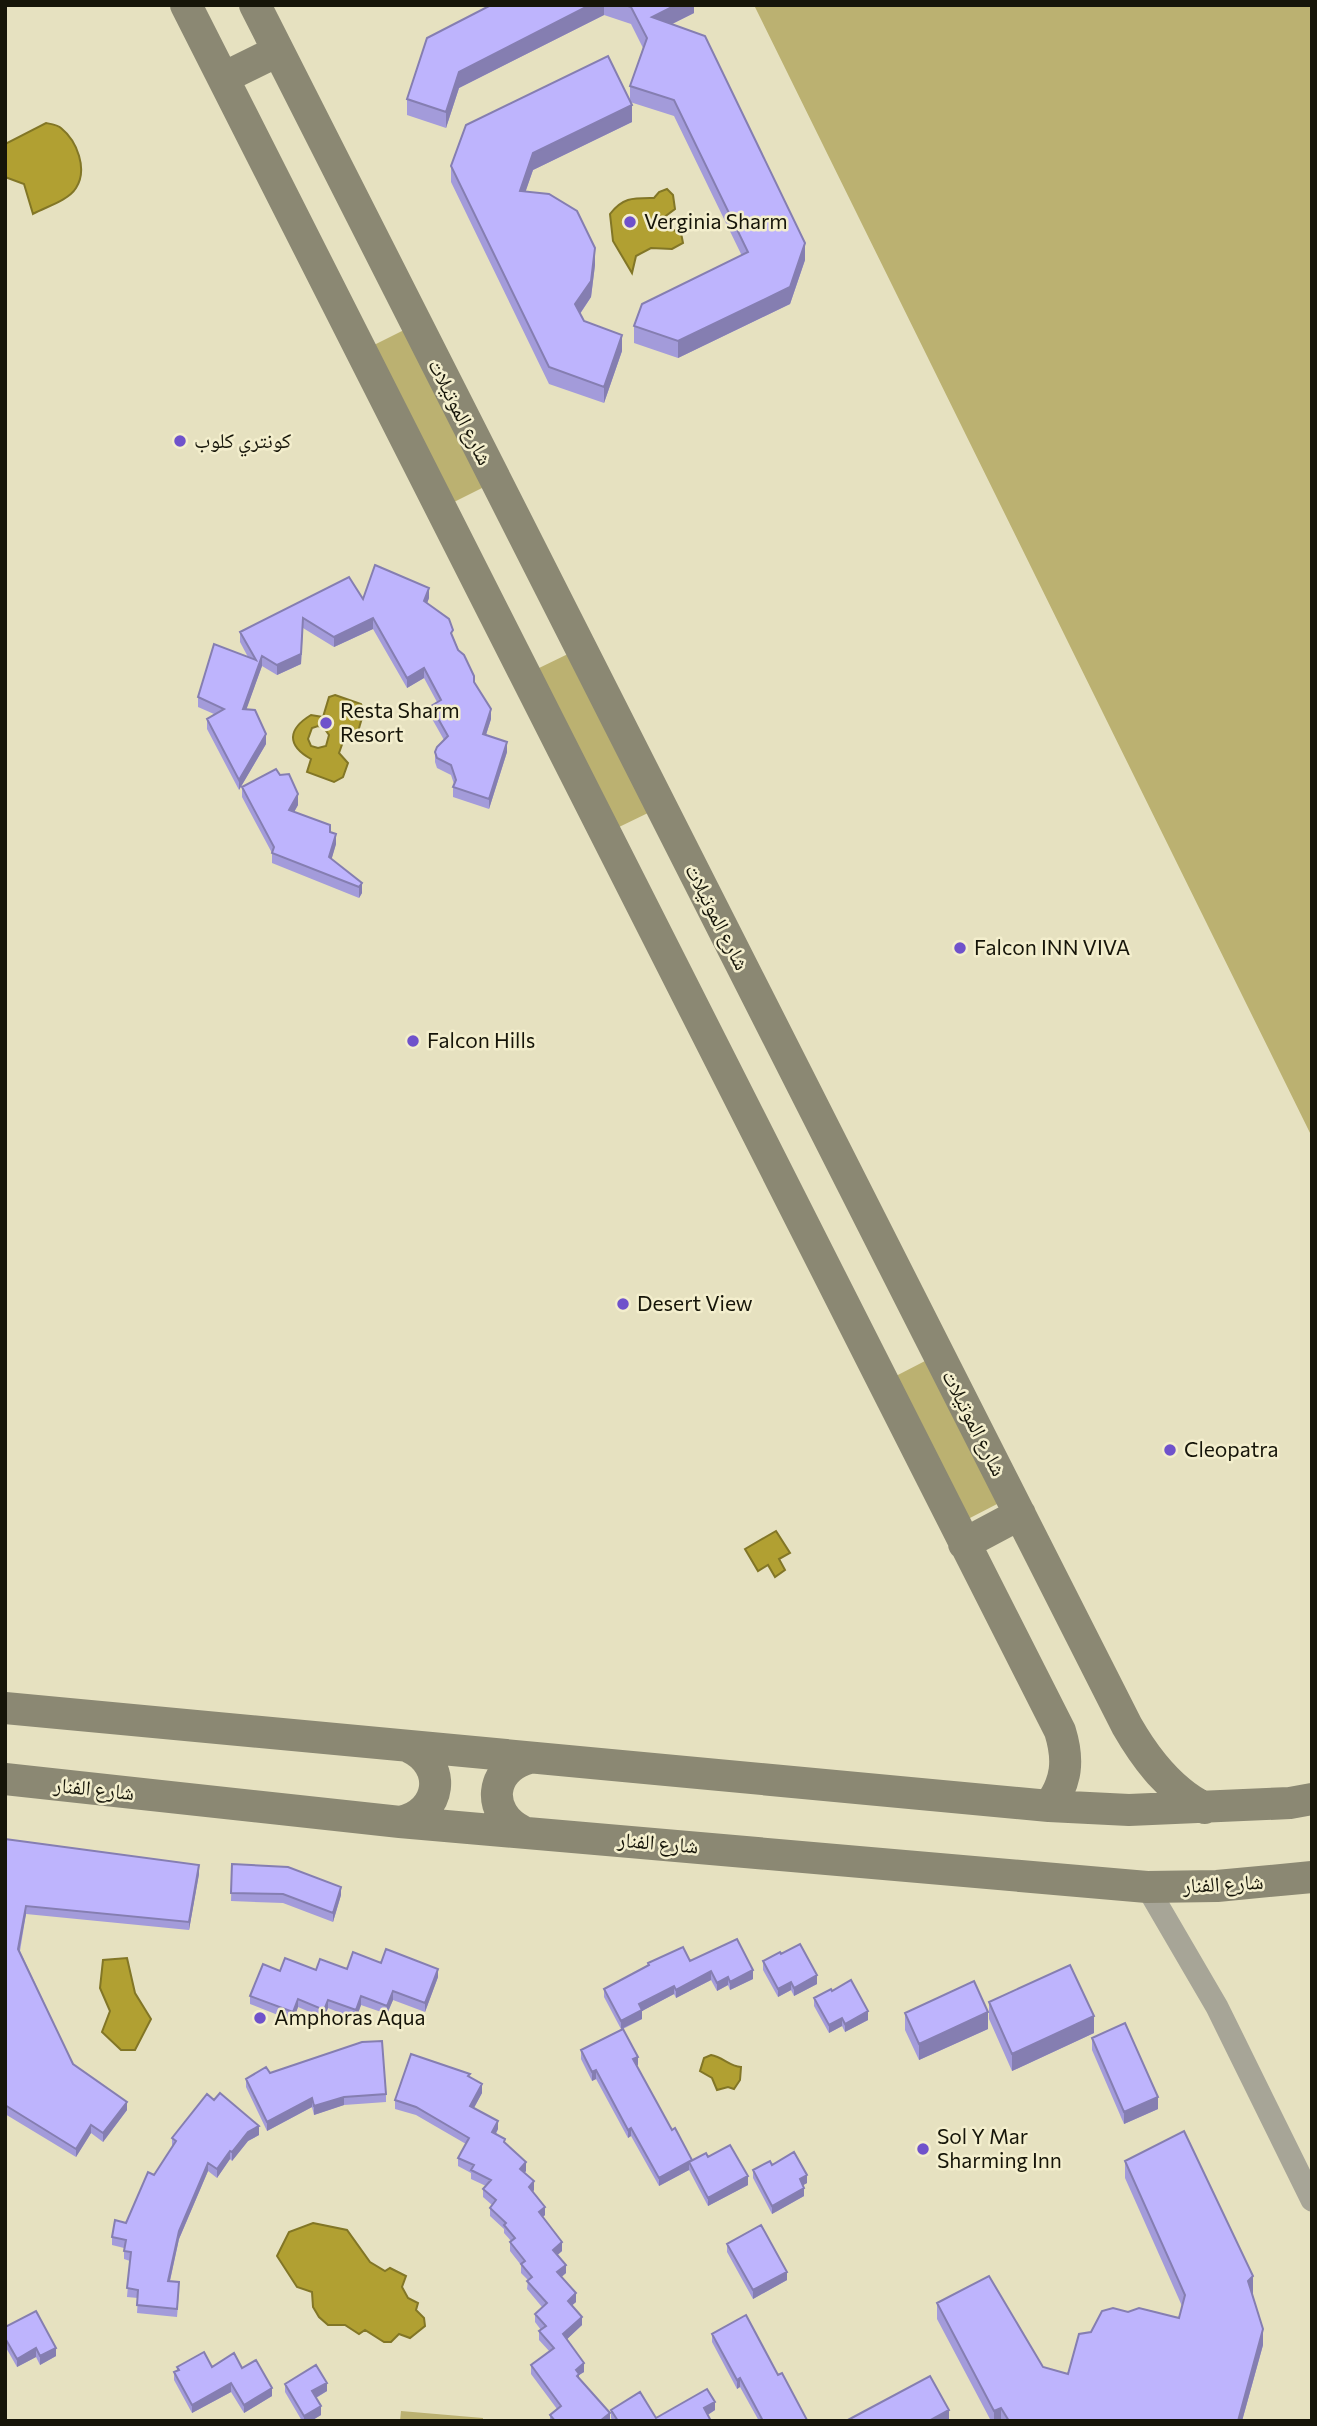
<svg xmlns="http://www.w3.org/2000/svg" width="1317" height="2426" viewBox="0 0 1317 2426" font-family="Commissioner,'Noto Naskh Arabic',sans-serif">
<rect width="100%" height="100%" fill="#e6e1c0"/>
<!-- green -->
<path fill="#bbb171" d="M754 5H1312V1137Z
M406 329 486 486 452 503 372 346Z
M570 653 650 812 617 828 537 669Z
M925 1361 999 1503 968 1519 894 1377Z
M401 2411 483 2418V2421H400Z"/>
<!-- water -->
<path fill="#b1a032" stroke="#827626" stroke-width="2" fill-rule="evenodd" d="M46 123C51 124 58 125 61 128 77 141 88 169 76 188 68 201 45 207 33 214L24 184 5 177V144Z
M667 189 673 195 675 209 663 218V226L681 233 683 243 672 249 651 248 636 256 632 273 613 241 610 214C623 197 633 198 654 198L659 192Z
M335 695 361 704 364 711 357 735 344 739 339 753 348 763 343 777 334 782 307 772 311 759C286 745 288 729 311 715L323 717 329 697ZM318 726 324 728 329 735 326 746 318 748 311 746 308 739 312 728Z
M776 1531 790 1553 779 1559 785 1570 775 1577 768 1565 758 1571 745 1549Z
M127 1958 135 1993 151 2019 135 2050H121L102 2032 110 2011 100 1988 103 1960Z
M711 2055C723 2057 729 2066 741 2067L740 2080 734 2089 728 2087 717 2090 712 2078 700 2071 704 2058Z
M313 2223 347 2230 370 2262 385 2271 390 2268 406 2276 402 2287 408 2298 418 2303 416 2310 424 2318 425 2326 410 2338 399 2334 391 2342H384L365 2330 359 2334 345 2325H328L319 2317 313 2307 312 2292 297 2287 277 2256 289 2232Z"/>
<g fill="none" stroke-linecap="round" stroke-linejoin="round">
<!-- street -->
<path stroke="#a7a597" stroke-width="23" d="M1147 1887 1217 2007 1312 2200"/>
<!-- secondary -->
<path stroke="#8b8873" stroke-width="32" d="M186 5 1060 1731C1069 1760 1067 1782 1049 1806
M255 5 1127 1726C1146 1759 1170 1791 1205 1808
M223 78 278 51
M964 1544 1020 1514
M5 1708 1049 1806 1129 1810 1290 1803 1312 1799
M5 1779 400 1822 1147 1887 1217 1886 1312 1877
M400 1822C442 1813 448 1765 409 1747
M522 1831C486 1813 489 1769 529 1758"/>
</g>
<!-- wall -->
<path fill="#a39bda" d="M491 5H694V13L672 24 805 260 790 304 678 358 634 343V326L742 256 674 116 630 102 632 122 533 170 525 192 595 265 591 297 580 314 584 321 622 351 604 403 549 384 451 182V166L630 102V86L643 48 631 24 604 15 459 88 446 128 407 115V99Z
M429 598 427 603 453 637 491 719 486 735 507 752 489 809 453 797V787L454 784 451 775 437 768 435 762V752L444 740 431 717V706L437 702 424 678 407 688 373 629 334 647 303 628 301 664 277 675 262 666 246 709 266 744 239 790 207 729V719L214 714 198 707V697L248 657 240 642V632L363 599Z
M242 787 298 805 294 812 330 832 336 844 331 860 362 883V893L359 898 272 863V853L242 797Z
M5 1839 199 1874 189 1930 26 1914 20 1951 73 2064 127 2110 103 2142 91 2133 76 2157 5 2114Z
M232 1864 341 1895 333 1922 283 1903 231 1901Z
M690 1961 753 1979 730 1990 728 1985 717 1991 711 1980 676 1998 674 1994 642 2011V2019L623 2029 638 2065 637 2066 672 2130 692 2160 708 2157 748 2185 708 2206 689 2170 659 2186 631 2136 628 2138 596 2079 592 2081 581 2059V2050L621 2029 604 1997V1989L648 1965V1963Z
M763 1961 817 1984 794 1996 791 1990 778 1997 763 1970Z
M381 1963 438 1977 425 2012 393 2000 387 2014 361 2005 356 2019 328 2008 324 2018 298 2007 293 2021 250 2004V1996L280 1971 347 1969Z
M832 1991 868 2020 845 2032 842 2026 829 2033 814 2006V1998Z
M989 2002 1094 2033 1012 2071 989 2019Z
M905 2013 988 2029 919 2060 905 2030Z
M1092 2038 1158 2109 1124 2124 1092 2050Z
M270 2073 386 2094V2102L344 2105 314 2115 312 2107 267 2131 246 2087V2079Z
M470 2077 482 2093 474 2108 498 2129 496 2134 505 2143 526 2171 525 2173 534 2190 533 2192 545 2215 543 2217 562 2251 557 2255 566 2273 561 2277 576 2302 572 2305 582 2325 567 2339 584 2372 579 2375V2378L610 2421H550V2415L557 2409 531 2374V2365L550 2352 539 2340V2331L541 2330 535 2322V2314L542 2307 527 2289 528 2280 521 2273V2265L510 2251V2242L511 2241 504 2233V2229L490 2216V2208L492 2205 483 2197V2189L486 2186 471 2179V2173L458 2166V2158L466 2144 416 2115 395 2109V2100Z
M259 2135 248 2141 232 2161 230 2159 217 2178 208 2171 179 2239 170 2281 179 2291 177 2317 137 2313 138 2298 127 2297 130 2261 124 2259V2248L112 2245V2237L126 2223 154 2175 172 2147V2138Z
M1125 2161 1253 2293 1252 2294 1263 2345 1242 2421H991L937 2319V2303L1043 2367 1068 2374 1091 2332 1128 2312 1179 2318 1182 2306 1125 2178Z
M753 2170 807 2183 803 2185 804 2196 772 2214 753 2178Z
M727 2244 787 2280 753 2299 727 2252Z
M5 2327 56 2356 40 2365 36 2357 17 2367 5 2346Z
M712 2334 778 2375 807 2421H759L740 2387 737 2389 712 2342Z
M177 2367 242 2368 272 2396 244 2413 231 2392 192 2413 174 2380V2372L177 2370Z
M285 2384 327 2391 316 2398 321 2415 311 2421H302L285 2392Z
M611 2410 656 2418 715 2410 708 2415 711 2421H613L611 2418Z"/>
<!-- shaded-wall -->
<path fill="#857eb1" d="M590 5H604V15L459 88 446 128V112L459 72Z
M676 5H694V13L652 34V17Z
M632 105V122L533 170 520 208V191L533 153Z
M805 243V260L790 304 678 358V341Z
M595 248V265L591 297 575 321V304Z
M622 335V351L604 403V387Z
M429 588V598L424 611V601Z
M303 618 301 664 277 675V665Z
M373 618V629L334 647V637Z
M262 656V666L243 719V709Z
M424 668V678L407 688V678Z
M491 709V719L483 744V734Z
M266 734V744L239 790V780Z
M507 742V752L489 809V799Z
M298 794V805L289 821V810Z
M336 834V844L329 868V857Z
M362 883V893L359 898V887Z
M199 1865V1874L189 1930V1922Z
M341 1887V1895L333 1922V1913Z
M26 1906V1914L18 1957V1949Z
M438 1969V1977L425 2012V2003Z
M753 1970V1979L730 1990V1982Z
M711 1971V1980L676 1998V1990Z
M817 1975V1984L794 1996V1988Z
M728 1977V1985L717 1991V1983Z
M791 1982V1990L778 1997V1989Z
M674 1986V1994L642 2011V2019L621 2029V2021L639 2004Z
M393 1991V2000L387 2014V2006Z
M361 1996V2005L356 2019V2010Z
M298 1999V2007L293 2021V2012Z
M328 2000V2008L324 2018V2010Z
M868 2011V2020L845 2032V2024Z
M988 2012V2029L919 2060V2044Z
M1094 2016V2033L1012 2071V2054Z
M842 2018V2026L829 2033V2025Z
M638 2057V2065L633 2068V2059Z
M596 2070V2079L592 2081V2072Z
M482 2084V2093L470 2115V2106Z
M344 2097V2105L314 2115V2106Z
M1158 2097V2109L1124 2124V2112Z
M312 2098V2107L267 2131V2122Z
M127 2102V2110L103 2142V2133Z
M498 2121V2129L492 2140V2132Z
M91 2125V2133L76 2157V2149Z
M259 2126V2135L248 2141 232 2161V2152L248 2132Z
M631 2128V2136L628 2138V2130Z
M230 2151V2159L217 2178V2169Z
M692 2160 689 2162V2170L659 2186V2178Z
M526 2162V2171L520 2177V2169Z
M208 2163V2171L179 2239 168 2289V2281L179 2231Z
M807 2175V2183L800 2187V2179Z
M748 2176V2185L708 2206V2198Z
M534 2181V2190L529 2196V2187Z
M804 2188V2196L772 2214V2206Z
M545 2207V2215L539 2220V2212Z
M562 2242V2251L553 2259V2250Z
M566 2265V2273L557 2281V2272Z
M787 2272V2280L753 2299V2290Z
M1253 2276V2293L1248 2298V2281Z
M576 2293V2302L568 2309V2301Z
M582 2317V2325L563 2343V2334Z
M1263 2329V2345L1242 2421H1238Z
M36 2348V2357L17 2367V2359Z
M56 2348V2356L40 2365V2356Z
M584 2363V2372L579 2375V2383L576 2370Z
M740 2378V2387L737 2389V2380Z
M231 2383V2392L192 2413V2405Z
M327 2383V2391L312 2400V2391Z
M272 2388V2396L244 2413V2405Z
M715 2402V2410L704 2417V2408Z
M321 2406V2415L311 2421H304V2416Z
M1001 2408V2421H994V2411Z
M949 2410V2419L945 2421H929Z
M610 2413V2421H600Z"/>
<!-- building -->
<path fill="#beb4fd" stroke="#857eb1" stroke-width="2" d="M491 5H590L459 72 446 112 407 99 427 38Z
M625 5H676L652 17 705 36 805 243 790 287 678 341 634 326 642 304 748 252 674 100 630 86 647 38 631 7Z
M608 56 632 105 533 153 520 191 549 194 577 211 595 248 591 281 575 304 584 321 622 335 604 387 549 367 451 166 466 125Z
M375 565 429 588 424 601 449 619 453 630 451 633 458 650 464 655 474 676V682L491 709 483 734 507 742 489 799 453 787 456 780 451 765 437 758 435 752 437 747 448 736 431 706 441 700 424 668 407 678 373 618 334 637 303 618 301 654 277 665 262 656 243 709 255 710 266 734 239 780 207 719 224 709 198 697 214 644 256 660 240 632 349 577 363 599Z
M276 769 280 775 289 774 298 794 289 810 330 825V832L336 834 329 857 362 883 359 887 272 853 274 847 242 787Z
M5 1839 199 1865 189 1922 26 1906 18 1949 73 2064 127 2102 103 2133 91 2125 76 2149 5 2105Z
M232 1864 288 1867 341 1887 333 1913 283 1894 231 1893Z
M737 1939 753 1970 730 1982 728 1977 717 1983 711 1971 676 1990 674 1986 639 2004 642 2010 621 2021 604 1989 649 1965 648 1963 683 1947 690 1961Z
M800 1944 817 1975 794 1988 791 1982 778 1989 763 1961 780 1952 781 1954Z
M386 1949 438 1969 425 2003 393 1991 387 2006 361 1996 356 2010 328 2000 324 2010 298 1999 293 2012 250 1996 263 1964 280 1971 285 1958 316 1970 320 1959 347 1969 353 1952 381 1963Z
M1070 1965 1094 2016 1012 2054 989 2002Z
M851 1980 868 2011 845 2024 842 2018 829 2025 814 1998 831 1989 832 1991Z
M974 1981 988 2012 919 2044 905 2013Z
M1125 2023 1158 2097 1124 2112 1092 2038Z
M623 2029 638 2057 633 2059 672 2130 675 2128 692 2160 659 2178 631 2128 628 2130 596 2070 592 2072 581 2050Z
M382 2041 386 2094 344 2097 314 2106 312 2098 267 2122 246 2079 266 2067 270 2073 362 2042Z
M411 2054 470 2074 468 2076 482 2084 470 2106 498 2121 492 2132 505 2139 504 2142 526 2162 520 2169 534 2181 529 2187 545 2207 539 2212 562 2242 553 2250 566 2265 557 2272 576 2293 568 2301 582 2317 563 2334 584 2363 576 2370 579 2374 577 2376 610 2413 600 2421H555L550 2415 561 2406 531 2365 554 2348 539 2331 546 2326 535 2314 547 2303 527 2281 532 2277 521 2264 525 2261 510 2242 515 2238 504 2225 506 2223 490 2208 496 2200 483 2189 491 2180 471 2170 474 2165 458 2158 469 2138 416 2107 395 2100Z
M220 2093 259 2126 248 2132 232 2152 230 2151 217 2169 208 2163 179 2231 168 2281 179 2282 177 2309 137 2305 138 2290 127 2288 131 2252 124 2251 126 2240 112 2237 115 2220 126 2223 148 2172 154 2175 176 2141 172 2138 207 2094 214 2100Z
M1184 2131 1253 2276 1248 2281 1263 2329 1238 2421H1009L1001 2408 994 2411 937 2303 989 2276 1043 2367 1068 2374 1079 2334 1091 2332 1102 2311 1113 2308 1128 2312 1139 2308 1179 2318 1185 2295 1125 2161Z
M730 2145 748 2176 708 2198 689 2162 706 2153 708 2157Z
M794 2152 807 2175 800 2179 804 2188 772 2206 753 2170 770 2161 772 2165Z
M761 2225 787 2272 753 2290 727 2244Z
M36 2311 56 2348 40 2356 36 2348 17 2359 5 2338V2327Z
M746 2315 778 2375 782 2373 807 2420 805 2421H763L740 2378 737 2380 712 2334Z
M204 2352 212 2367 234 2353 242 2368 256 2360 272 2388 244 2405 231 2383 192 2405 174 2372 179 2370 177 2367Z
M316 2365 327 2383 312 2391 321 2406 304 2416 285 2384Z
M930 2376 949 2410 929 2421H846Z
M707 2389 715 2402 704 2408 711 2421H618L611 2410 640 2392 656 2418Z"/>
<!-- markers -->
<g fill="#6f52cb" stroke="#f3eecd" stroke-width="2.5">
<circle cx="630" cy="222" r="7"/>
<circle cx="180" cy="441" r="7"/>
<circle cx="326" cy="723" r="7"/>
<circle cx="960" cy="948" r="7"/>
<circle cx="413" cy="1041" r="7"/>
<circle cx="623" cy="1304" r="7"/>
<circle cx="1170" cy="1450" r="7"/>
<circle cx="260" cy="2018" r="7"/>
<circle cx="923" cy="2149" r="7"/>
</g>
<g text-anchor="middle" stroke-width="5" stroke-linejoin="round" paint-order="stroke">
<!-- poi labels -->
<g font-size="21" fill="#161509" stroke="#f3eecd" text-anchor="start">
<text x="644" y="229">Verginia Sharm</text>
<text x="194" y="448">كونتري كلوب</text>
<text x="340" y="718">Resta Sharm<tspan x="340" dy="24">Resort</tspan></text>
<text x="974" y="955">Falcon INN VIVA</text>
<text x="427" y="1048">Falcon Hills</text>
<text x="637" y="1311">Desert View</text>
<text x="1184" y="1457">Cleopatra</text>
<text x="274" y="2025">Amphoras Aqua</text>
<text x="937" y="2144">Sol Y Mar<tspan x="937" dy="24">Sharming Inn</tspan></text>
</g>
<!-- street labels -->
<g font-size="21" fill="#161509" stroke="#f3eecd">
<text transform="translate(460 412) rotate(63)" y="7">شارع الموتيلات</text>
<text transform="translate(717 917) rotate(63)" y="7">شارع الموتيلات</text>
<text transform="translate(974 1423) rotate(63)" y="7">شارع الموتيلات</text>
<text transform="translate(94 1789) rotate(6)" y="7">شارع الفنار</text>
<text transform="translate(658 1843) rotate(5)" y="7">شارع الفنار</text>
<text transform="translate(1223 1884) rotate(-3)" y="7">شارع الفنار</text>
</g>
</g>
<!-- border -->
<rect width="1317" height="2426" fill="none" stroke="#161509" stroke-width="14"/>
</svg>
